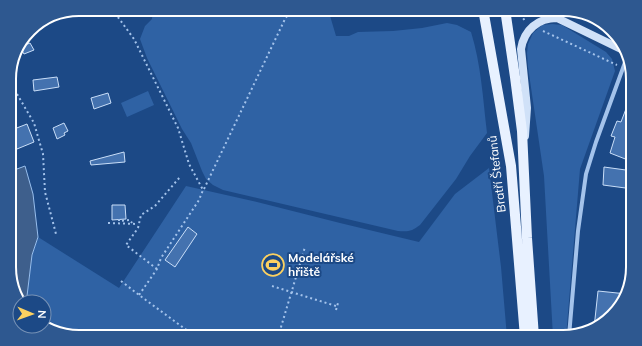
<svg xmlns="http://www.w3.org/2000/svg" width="642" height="346" viewBox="0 0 642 346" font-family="Mulish,sans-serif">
<rect width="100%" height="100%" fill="#1c4986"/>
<!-- green -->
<path fill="#2f62a4" d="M153 9H328L336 36H349L358 32 393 31 422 28 447 23 457 25 471 32C481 64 483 99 487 133L470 156 456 179 420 225C412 231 409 232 398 231L223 190 213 185 206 179 202 171 191 143 182 129 147 58 140 39 145 26 152 19Z
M552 24 562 25 606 52 612 59 615 71 580 169 566 337H553L544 176 528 67 527 53 528 44 533 33 542 25Z
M148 91 154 105 127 117 121 103Z
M489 168 501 267 507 337H132L121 334 79 337 48 330 44 326V302H24L27 296 32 255 38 237 119 288 186 186 257 202 340 223 419 242 455 194Z"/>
<!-- water -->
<path fill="#3e5f8c" stroke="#97beed" d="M9 156 17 169 25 166 33 194 38 237 32 255 27 296 24 302H20V304L10 277Z"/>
<!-- building -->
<path fill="#4472af" stroke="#c9def8" d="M30 43 34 50 24 54 20 47Z
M57 77 59 87 34 91 33 80Z
M108 93 111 103 94 109 91 98Z
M632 93 633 162 610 153 615 137 611 136 617 121 621 122Z
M64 123 68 131 64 133 65 135 57 139 53 128Z
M27 124 34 142 17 149 14 141 9 143V131Z
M124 152 125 162 91 165 90 161Z
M604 167 633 171V189L603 185Z
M112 205H125L126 219 112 220Z
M188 227 197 234 175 267 165 260Z
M598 291 627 294 626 298 602 325 594 328Z"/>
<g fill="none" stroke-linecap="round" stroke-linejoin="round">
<!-- path -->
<path stroke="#a4c3eb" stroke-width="2" stroke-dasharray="2 3" stroke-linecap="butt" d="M112 9 134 39 178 128 189 164 203 190 199 200 161 258 157 269 139 295
M521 9V15L525 21
M543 31 617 65
M17 94 34 123 43 154 45 192 56 234
M204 189 285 19 292 9
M119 219V221L130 220 132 223
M108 223 138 224
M157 269 126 245 138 228 141 215 155 206 180 177
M121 281 139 295 196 337
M272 286 336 306
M336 310 338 303
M278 337 305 247"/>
<!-- street -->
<path stroke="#a4c3eb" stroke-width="4" d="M354 9 360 12 366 13 402 9
M10 71 14 87
M569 336 578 231 586 174 596 142 627 57"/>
<!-- secondary -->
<path stroke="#d0e1f8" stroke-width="8" d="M536 9 557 18 625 51
M590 15 598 20
M525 136 527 108 521 49C524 30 538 18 557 18"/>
<!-- primary -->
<path stroke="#e8f1ff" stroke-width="10" d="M483 9 511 166 525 337
M505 9 515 77 522 131 527 238 534 337"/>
</g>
<!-- icons -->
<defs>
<g id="stadium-ring" transform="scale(1.15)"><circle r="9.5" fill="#1c4986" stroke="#fcd161" stroke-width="1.5"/><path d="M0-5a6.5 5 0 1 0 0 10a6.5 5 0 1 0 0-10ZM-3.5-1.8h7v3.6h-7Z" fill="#fcd161"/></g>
</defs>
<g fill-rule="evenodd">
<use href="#stadium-ring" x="273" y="265"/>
</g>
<g text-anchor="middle" stroke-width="4" stroke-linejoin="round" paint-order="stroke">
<!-- street labels -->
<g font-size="12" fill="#fff" stroke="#1c4986">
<text transform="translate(497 174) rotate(-97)" y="4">Bratří Štefanů</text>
</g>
<!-- poi labels -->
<g font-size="12" font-weight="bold" fill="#fff" stroke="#1c4986" text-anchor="start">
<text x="288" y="262">Modelářské<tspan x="288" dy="14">hřiště</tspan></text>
</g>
</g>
<!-- crop -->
<path d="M0 0H642V346H0ZM79 16H563A63 63 0 0 1 626 79V267A63 63 0 0 1 563 330H79A63 63 0 0 1 16 267V79A63 63 0 0 1 79 16Z" fill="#2e5890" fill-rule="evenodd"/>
<path fill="none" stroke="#fff" stroke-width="2" d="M79 16H563A63 63 0 0 1 626 79V267A63 63 0 0 1 563 330H79A63 63 0 0 1 16 267V79A63 63 0 0 1 79 16Z"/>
<!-- north arrow -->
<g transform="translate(32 314) rotate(92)"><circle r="19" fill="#1c4986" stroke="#7792b6"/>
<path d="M0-3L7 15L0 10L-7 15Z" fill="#fcd161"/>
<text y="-6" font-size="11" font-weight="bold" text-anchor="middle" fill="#ffffff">N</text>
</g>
</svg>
